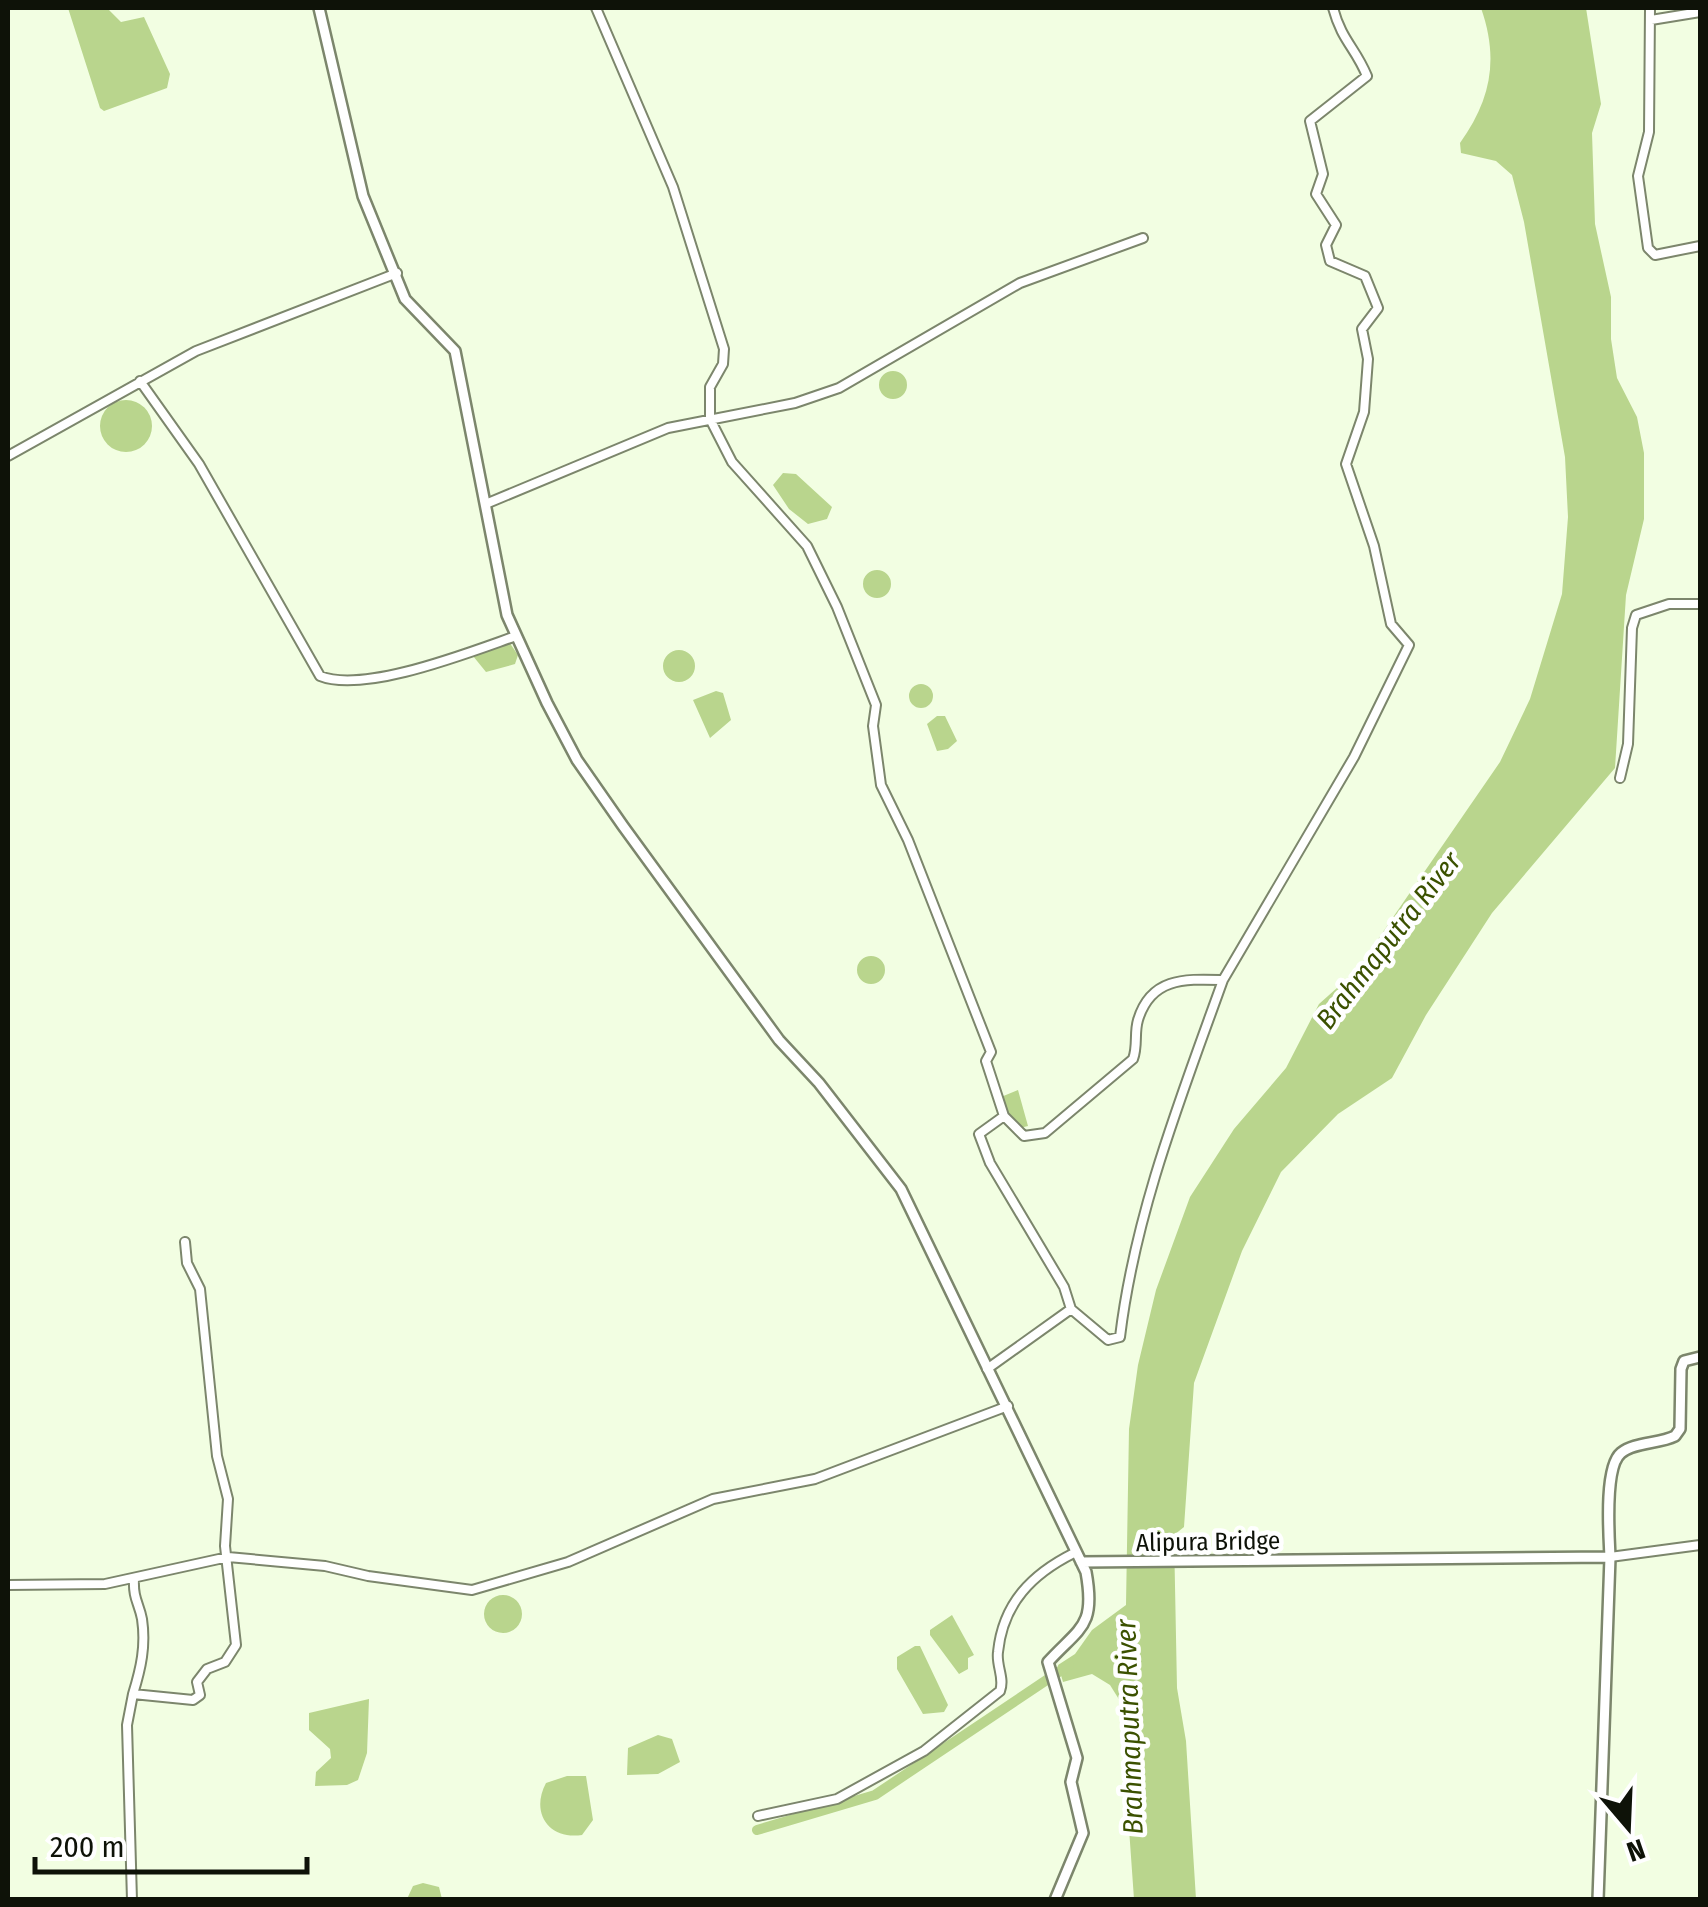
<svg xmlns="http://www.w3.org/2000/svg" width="1708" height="1907" viewBox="0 0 1708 1907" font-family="'Fira Sans Condensed',sans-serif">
<rect width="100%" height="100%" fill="#f2fee2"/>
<!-- water -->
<path fill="#b9d58d" d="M68 8H107L121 22 144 17 170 74 167 88 104 111 100 108Z
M1481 8H1586L1601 104 1592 133 1595 224 1611 297V339L1617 378 1637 417 1644 453V519L1626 595 1615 768 1492 913 1426 1015 1392 1078 1338 1114 1281 1172 1242 1251 1194 1383 1184 1527 1174 1535 1177 1688 1186 1741 1196 1899H1134L1120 1701 1110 1685 1092 1674 1063 1682 1058 1665 1075 1654 1092 1630 1126 1605 1129 1429 1138 1365 1156 1290 1190 1197 1234 1129 1286 1068 1319 1004 1356 971 1500 762 1530 699 1562 594 1568 517 1565 457 1524 222 1512 175 1496 161 1461 153 1460 143C1491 100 1499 59 1481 8Z
M879 385a14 14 0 1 1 28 0a14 14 0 1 1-28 0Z
M100 426a26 26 0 1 1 52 0a26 26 0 1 1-52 0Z
M783 473 796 474 832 507 827 519 808 524 789 509 773 485Z
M863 584a14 14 0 1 1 28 0a14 14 0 1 1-28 0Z
M509 642 518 655 515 664 486 672 473 656Z
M663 666a16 16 0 1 1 32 0a16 16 0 1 1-32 0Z
M909 696a12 12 0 1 1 24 0a12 12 0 1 1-24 0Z
M716 691 723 693 731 720 710 738 693 700Z
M937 716H945L957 741 948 749 937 751 927 724Z
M857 970a14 14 0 1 1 28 0a14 14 0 1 1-28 0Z
M1018 1090 1028 1126 1020 1128 1009 1117 1001 1097Z
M484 1614a19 19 0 1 1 38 0a19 19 0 1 1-38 0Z
M952 1615 974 1655 968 1658V1669L959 1674 930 1635V1630Z
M915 1646H920L948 1705 944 1712 923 1714 897 1669V1657Z
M369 1699 367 1753 358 1780 347 1785 315 1786 316 1772 331 1758 330 1749 309 1730V1713Z
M658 1735 672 1739 680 1762 658 1774 627 1775 628 1748Z
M567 1776H586L593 1820 582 1835C549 1840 530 1813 546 1783Z
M423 1883 439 1887 442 1899H407L413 1886Z"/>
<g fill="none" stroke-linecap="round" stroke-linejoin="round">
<!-- canal -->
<path stroke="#b9d58d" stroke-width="10" d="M757 1830 875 1795 1069 1665"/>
<!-- minor casing -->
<g stroke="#7c866c" stroke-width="12">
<path id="minor" d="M596 8 673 187 724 349 723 364 710 387V419L732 462 807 546 837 607 876 705 873 726 881 785 908 840 991 1052 986 1061 1004 1116
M1650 8 1649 132 1638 176 1648 248 1655 255 1700 246
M1651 20 1700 12
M140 381 199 464 320 676C364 694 470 652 516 636
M8 456 196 351 397 273
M488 503 668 428 795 403 839 388 1020 283 1143 238
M1620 778 1628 744 1632 628 1636 615 1669 604H1700
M1071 1309 1108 1340 1120 1337C1135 1213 1181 1097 1223 980
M987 1369 1071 1309 1064 1287 990 1163 979 1134 1004 1116 1024 1136 1045 1133 1133 1059C1138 1046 1134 1033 1138 1020 1151 977 1185 979 1223 980L1354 757 1409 645 1391 624 1374 546 1346 464 1364 412 1368 359 1362 329 1378 308 1365 276 1330 261 1326 245 1336 225 1316 194 1323 174 1310 121 1367 76C1355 47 1342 41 1333 8
M1610 1557 1700 1545
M8 1585 105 1584 228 1557 325 1566 368 1576 472 1590 568 1562 713 1499 815 1479 1008 1406
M133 1694C141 1668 146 1646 142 1619 139 1603 133 1599 134 1579
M758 1816 837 1799 924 1751 1000 1691C1005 1678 996 1666 998 1652 1003 1603 1032 1574 1074 1553
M132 1900 127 1725 133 1694 193 1700 200 1695 197 1682 207 1669 225 1662 236 1645 225 1546 228 1499 217 1456 200 1289 187 1263 185 1242"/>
</g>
<!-- tertiary casing -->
<g stroke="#7c866c" stroke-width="14">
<path id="tertiary" d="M319 8 363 196 405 299 455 351 507 615 547 703 577 760 623 826 779 1040 819 1083 901 1189 1086 1572C1096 1627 1080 1627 1048 1662L1077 1758 1071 1782 1083 1833 1055 1900
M1081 1562 1610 1557C1609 1535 1604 1467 1621 1453 1634 1442 1659 1444 1675 1436L1680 1429 1681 1369 1684 1361 1700 1357
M1598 1900 1610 1557"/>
</g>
<!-- minor -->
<use href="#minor" stroke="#fff" stroke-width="8"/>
<!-- tertiary -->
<use href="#tertiary" stroke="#fff" stroke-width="9"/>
</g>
<g text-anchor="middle" stroke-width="9" stroke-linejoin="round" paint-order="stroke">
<!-- street labels -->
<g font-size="25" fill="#0e1208" stroke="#fff">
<text transform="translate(1208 1541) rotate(-1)" y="9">Alipura Bridge</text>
</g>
<!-- water labels -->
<g font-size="28" font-style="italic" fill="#3b5100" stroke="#fff">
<text transform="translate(1388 940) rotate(-52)" y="10">Brahmaputra River</text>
<text transform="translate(1129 1727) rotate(-92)" y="10">Brahmaputra River</text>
</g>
</g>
<!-- border -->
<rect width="1708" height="1907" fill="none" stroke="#0e1208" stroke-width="20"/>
<!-- north arrow -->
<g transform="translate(1628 1827) rotate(161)" stroke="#ffffff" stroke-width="8" paint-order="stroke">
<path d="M0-8L18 38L0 25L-18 38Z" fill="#0e1208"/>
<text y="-15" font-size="28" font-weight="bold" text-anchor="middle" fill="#0e1208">N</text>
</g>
<!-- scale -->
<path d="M35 1857v15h272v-15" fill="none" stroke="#0e1208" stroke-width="5"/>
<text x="50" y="1857" font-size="30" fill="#0e1208" stroke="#ffffff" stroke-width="8" paint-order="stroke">200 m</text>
</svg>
